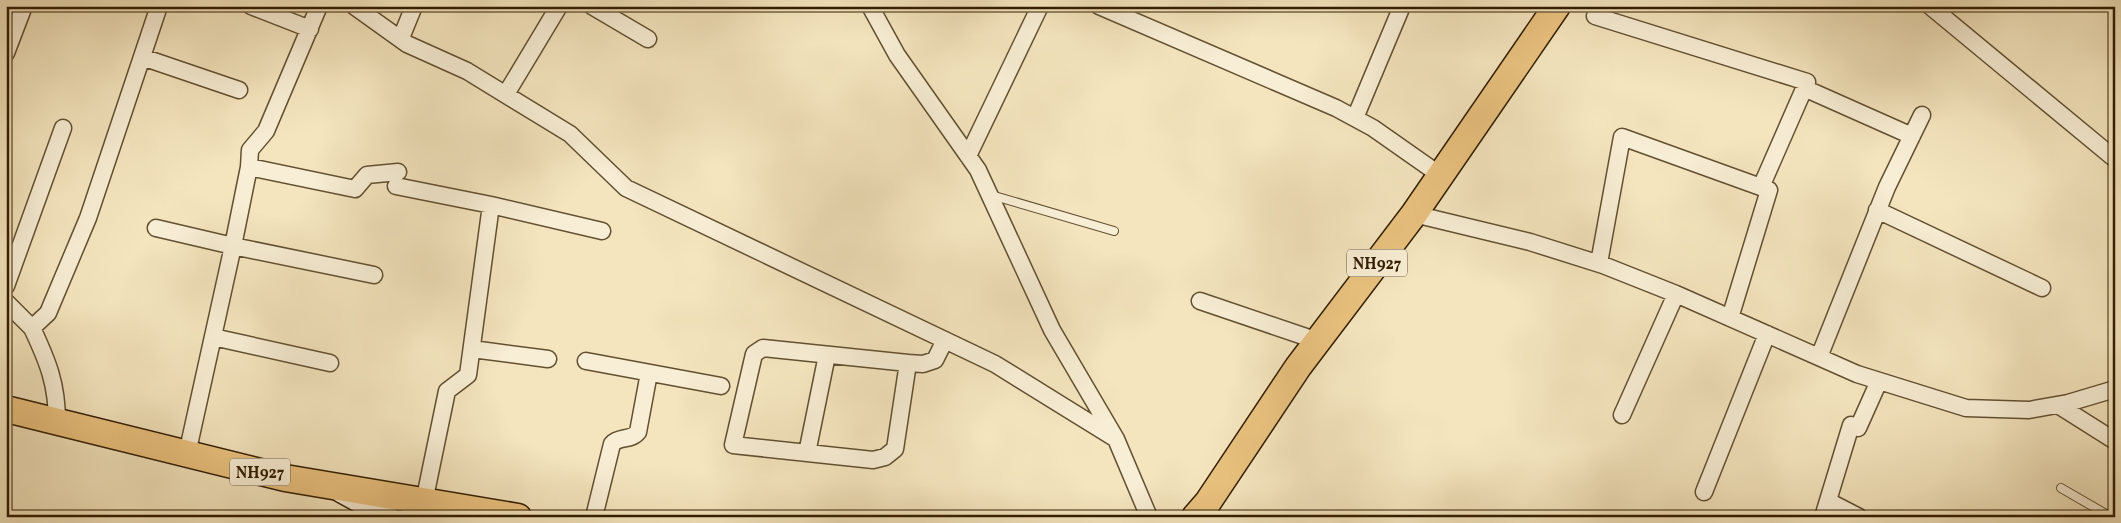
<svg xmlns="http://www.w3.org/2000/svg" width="2121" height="523" viewBox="0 0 2121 523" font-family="Vollkorn,serif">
<rect width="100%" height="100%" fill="#f4e5be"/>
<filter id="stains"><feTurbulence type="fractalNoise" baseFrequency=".004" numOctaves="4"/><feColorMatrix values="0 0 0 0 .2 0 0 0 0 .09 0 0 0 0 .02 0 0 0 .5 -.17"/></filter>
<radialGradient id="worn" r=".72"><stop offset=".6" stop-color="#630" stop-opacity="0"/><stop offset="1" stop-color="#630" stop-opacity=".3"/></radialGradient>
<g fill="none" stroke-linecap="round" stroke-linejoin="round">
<!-- service casing -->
<g stroke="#625031" stroke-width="10">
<path id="service" d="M991 195 1114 231
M2061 488 2111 517"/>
</g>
<!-- minor casing -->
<g stroke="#625031" stroke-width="19">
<path id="minor" d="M251 6 310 29
M354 6 407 44 467 71 570 134 626 188 995 364 1116 439
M592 6 648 39
M870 6 897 55 978 170 1052 330 1116 439 1149 517
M1099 6 1336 108 1373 128 1440 175
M1930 6 2115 159
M1595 16 1807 82 1761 187
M401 38 414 6
M6 53 24 6
M142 57 239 90
M1804 88 1912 136
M506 94 559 6
M1355 118 1402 6
M968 156 1040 6
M249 167 250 150 266 131 319 6
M396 186 491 205 468 375 447 391 424 502
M491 205 602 231
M1877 210 2042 288
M1414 214 1530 242 1603 265 1676 294 1857 374 1966 408 2029 410 2068 403 2115 389
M156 228 233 246 249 167 355 189 367 175 398 172
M1599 263 1622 137 1769 190 1730 318
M6 286 63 128
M1200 301 1318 341
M6 302 32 328 48 313 88 218 159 6
M32 328C48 362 57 384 57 422
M213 337 330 363
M472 349 548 359
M1819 357 1887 187 1922 115
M586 361 721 386
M908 363 895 449 885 457 873 460 733 445 754 354 763 348 908 363 923 364 935 360 945 340
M2058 405 2115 441
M1622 415 1676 294
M1858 428 1879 381
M807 453 827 355
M187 454 233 246 374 275
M1704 492 1767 334
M1828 501 1859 517
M594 517 612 444C619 436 631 441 638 432L649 373
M1823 517 1851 425"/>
</g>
<!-- secondary casing -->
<g stroke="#321e02" stroke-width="25">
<path id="secondary" d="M341 491 388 517"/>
</g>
<!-- trunk casing -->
<g stroke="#321e02" stroke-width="29">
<path id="trunk" d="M6 409 285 478 518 517
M1195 517 1208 502 1298 367 1414 214 1557 6"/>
</g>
<!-- service -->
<use href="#service" stroke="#f8eed5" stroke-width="8"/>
<!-- minor -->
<use href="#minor" stroke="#f8eed5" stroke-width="16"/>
<!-- secondary -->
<use href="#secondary" stroke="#f8eed5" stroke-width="22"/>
<!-- trunk -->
<use href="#trunk" stroke="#eac27f" stroke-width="26"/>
</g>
<g text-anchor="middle" stroke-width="4.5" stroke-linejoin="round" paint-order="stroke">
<!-- shield labels -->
<g fill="#f8eed5" stroke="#6d5c41" stroke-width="1">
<rect x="1347" y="249.5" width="60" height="27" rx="4"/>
<rect x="230" y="458.5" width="60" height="27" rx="4"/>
</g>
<g font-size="16" font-weight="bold" fill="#321e02">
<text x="1377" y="269">NH927</text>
<text x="260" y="478">NH927</text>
</g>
</g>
<!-- margin -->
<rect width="2121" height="523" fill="none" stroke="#f4e5be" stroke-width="25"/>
<rect x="8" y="8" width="2106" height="508" fill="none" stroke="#321e02" stroke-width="2.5"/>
<rect x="12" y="12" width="2096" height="498" fill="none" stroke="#321e02"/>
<rect width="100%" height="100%" filter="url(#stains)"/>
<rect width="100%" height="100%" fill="url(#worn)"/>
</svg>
